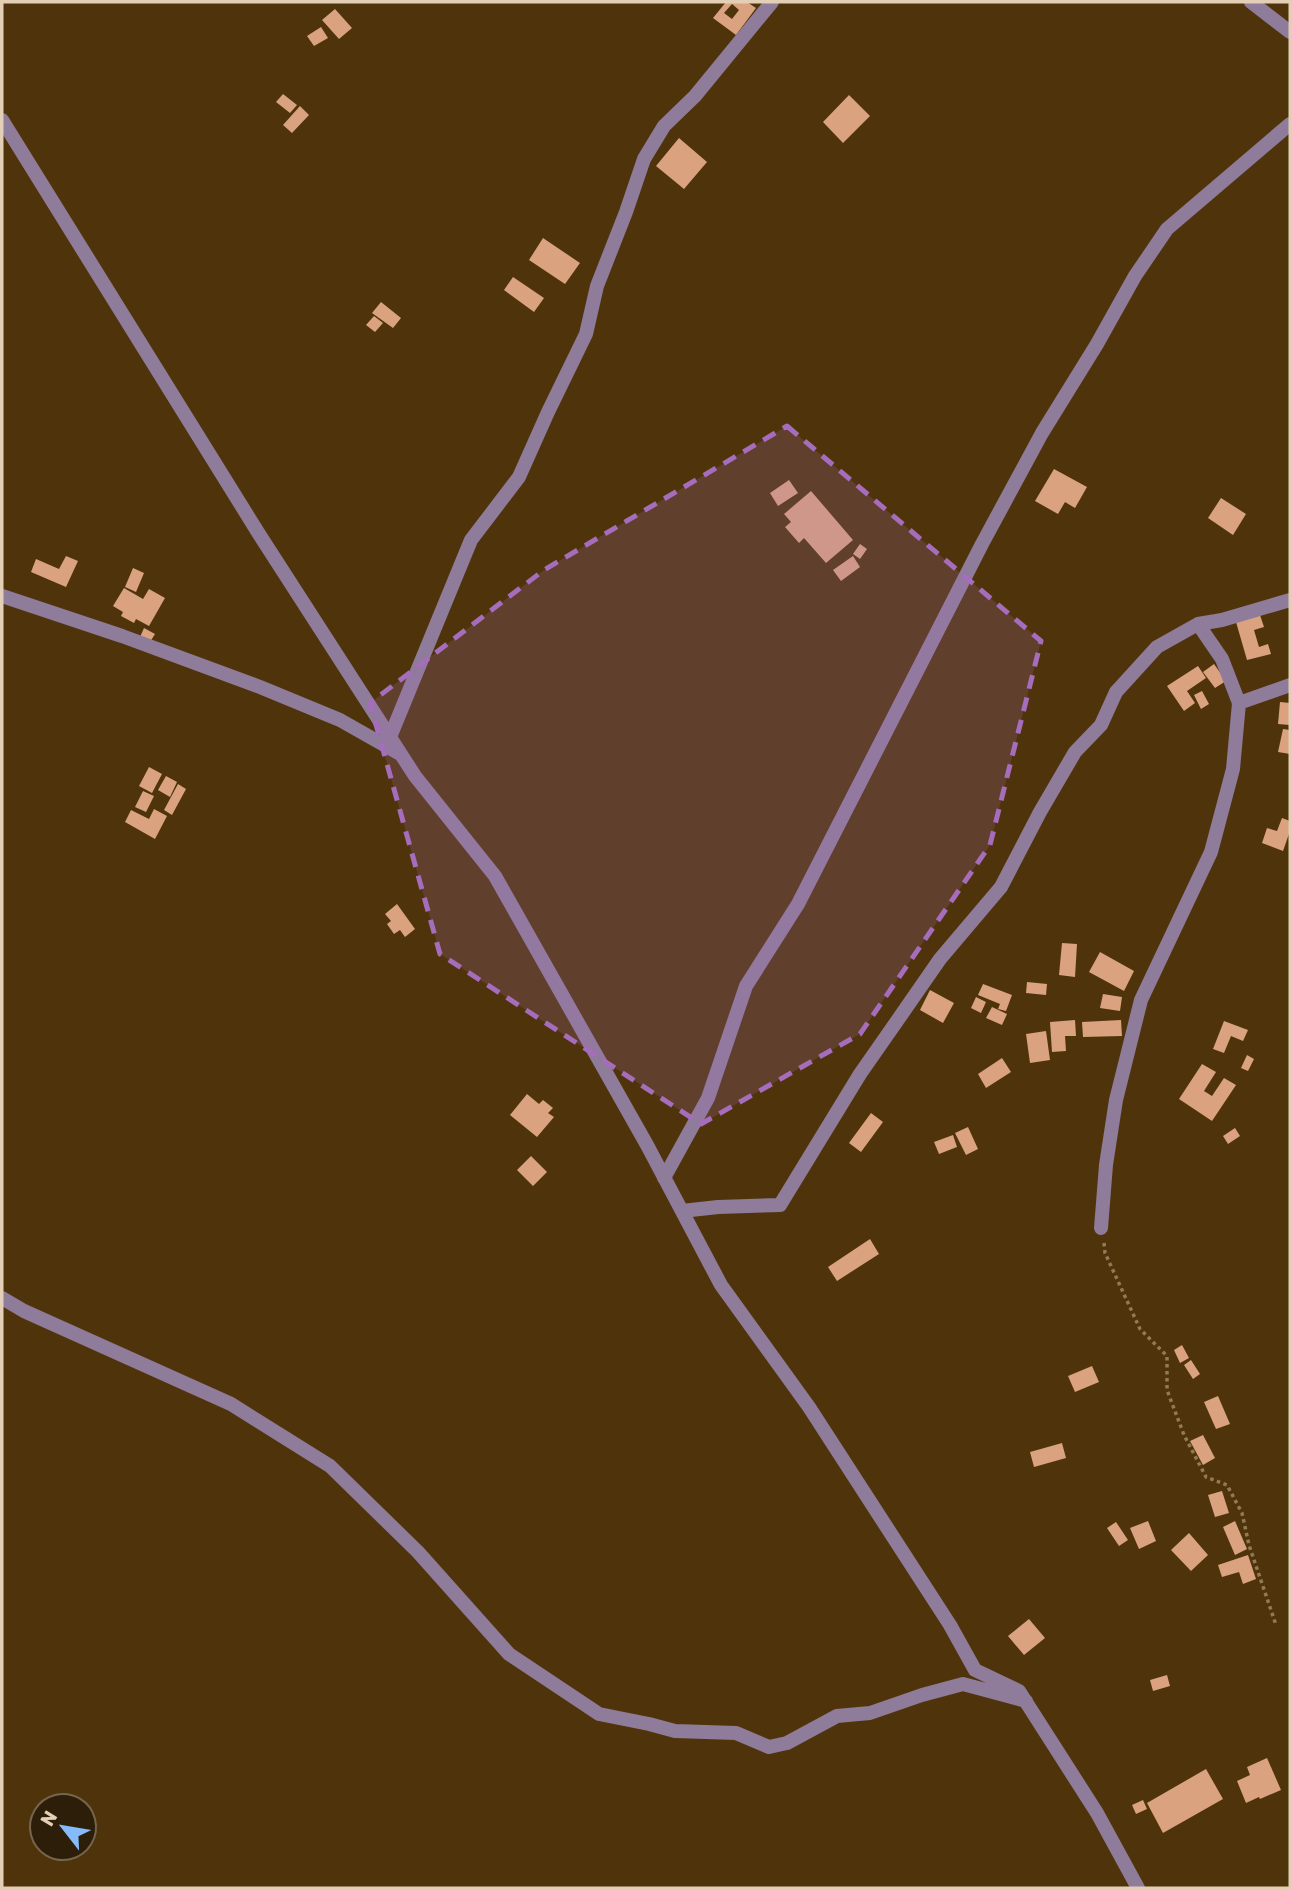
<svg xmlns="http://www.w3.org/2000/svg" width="1292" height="1890" viewBox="0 0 1292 1890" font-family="Rubik,sans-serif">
<rect width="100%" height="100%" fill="#4f340b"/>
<!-- building -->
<path fill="#daa27f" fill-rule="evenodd" d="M726 2H747L756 8 736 35 713 18ZM732 4 739 10 732 19 724 13Z
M335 9 352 28 339 39 322 20Z
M321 27 328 38 314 46 307 36Z
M283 94 297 105 290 113 276 102Z
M849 95 870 116 843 143 823 122Z
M300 106 309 115 292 133 283 125Z
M679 138 707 162 684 189 656 166Z
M543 238 580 263 565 284 529 260Z
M513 277 544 298 534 312 504 290Z
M381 302 401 318 393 328 372 313Z
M374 316 383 323 375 332 366 325Z
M1054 469 1087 487 1075 508 1065 502 1058 514 1035 501Z
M789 480 798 493 778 506 770 493Z
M811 491 853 540 826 563 804 538 799 543 785 527 791 522 784 514Z
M1221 498 1246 514 1233 535 1208 518Z
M860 544 867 549 860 559 853 554Z
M66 556 78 561 66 587 31 572 36 559 59 569Z
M853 556 860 567 841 581 833 570Z
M133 568 144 573 136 592 125 587Z
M124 588 143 599 149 589 165 598 149 626 136 619 134 623 121 616 123 612 113 606Z
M1260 615 1264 627 1254 630 1259 647 1268 644 1271 654 1247 660 1236 622Z
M144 628 155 634 150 642 140 637Z
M1214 664 1226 681 1215 688 1203 672Z
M1198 666 1206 678 1187 691 1195 703 1184 711 1167 686Z
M1202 691 1209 704 1201 709 1194 695Z
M1280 702 1290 703V725L1278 724Z
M1283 729 1290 730V754L1278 752Z
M149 767 162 774 152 793 139 786Z
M166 776 177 782 170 797 158 790Z
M178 784 186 789 172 815 164 810Z
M143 791 154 796 146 812 135 807Z
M154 809 167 816 155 839 125 822 131 810 149 819Z
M1282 818 1290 821V831L1283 851 1262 843 1267 828 1277 831Z
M397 904 415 929 405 937 400 930 394 934 387 924 391 921 385 914Z
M1062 943 1077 944 1075 977 1059 975Z
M1100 952 1134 971 1124 991 1089 972Z
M1027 982 1047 984 1046 995 1026 993Z
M983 984 1012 995 1006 1011 998 1009 1000 1004 978 995Z
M930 990 954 1003 943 1023 920 1010Z
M1103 994 1122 997 1120 1011 1100 1008Z
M976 997 986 1002 981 1013 971 1008Z
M992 1007 1007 1014 1002 1025 986 1018Z
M1075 1020 1076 1036H1065L1066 1051 1052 1052 1050 1022Z
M1121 1020 1122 1036 1083 1037 1082 1022Z
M1224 1021 1248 1030 1243 1041 1231 1036 1224 1053 1213 1049Z
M1046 1031 1050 1060 1030 1063 1026 1034Z
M1247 1055 1254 1059 1248 1071 1241 1068Z
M1002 1058 1011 1072 986 1088 978 1074Z
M1202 1064 1216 1072 1204 1091 1212 1096 1224 1078 1236 1085 1212 1121 1179 1099Z
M527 1094 539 1104 543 1100 553 1108 548 1113 554 1117 537 1137 510 1115Z
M871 1113 883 1122 861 1152 849 1143Z
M968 1127 978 1149 966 1155 955 1133Z
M1235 1128 1240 1136 1228 1144 1223 1136Z
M953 1135 957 1147 939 1154 934 1142Z
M531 1156 547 1172 533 1186 517 1170Z
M870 1239 879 1254 837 1281 828 1267Z
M1182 1345 1189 1358 1180 1363 1174 1350Z
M1191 1360 1200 1374 1193 1379 1184 1365Z
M1092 1366 1099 1382 1075 1392 1068 1376Z
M1218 1396 1230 1424 1216 1429 1204 1402Z
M1203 1435 1215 1458 1203 1465 1190 1441Z
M1062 1443 1066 1458 1034 1467 1030 1452Z
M1222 1491 1229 1513 1215 1517 1208 1495Z
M1148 1521 1156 1541 1139 1549 1130 1528Z
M1235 1521 1247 1549 1235 1555 1223 1527Z
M1116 1522 1128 1540 1119 1546 1107 1528Z
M1189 1533 1208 1555 1191 1571 1171 1550Z
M1248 1555 1256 1579 1243 1584 1239 1572 1222 1577 1218 1565Z
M1029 1619 1045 1638 1024 1655 1008 1636Z
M1167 1675 1170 1686 1153 1691 1150 1680Z
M1267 1758 1281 1790 1260 1799 1259 1797 1246 1803 1237 1781 1250 1775 1247 1767Z
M1206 1769 1223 1799 1163 1833 1147 1803Z
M1143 1800 1147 1809 1136 1814 1132 1805Z"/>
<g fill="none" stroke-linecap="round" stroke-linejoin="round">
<!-- path -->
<path stroke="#927a58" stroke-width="3.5" stroke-dasharray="3.5 3.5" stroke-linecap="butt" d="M1104 1243 1105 1253 1140 1329 1167 1356V1390L1184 1435 1206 1477 1227 1485 1242 1513 1249 1545 1276 1625"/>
<!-- street -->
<path stroke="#8f7b9a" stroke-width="14" d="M1251 2 1290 32
M2 120 259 534 415 776 495 876 647 1145 721 1285 809 1407 950 1625 975 1670 1019 1691 1097 1813 1138 1888
M2 596 122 636 260 687 340 720 400 754
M1239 703 1290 685
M390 737 471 540 519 477 548 412 586 334 597 286 626 212 644 159 664 126 695 96 772 2
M664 1178 708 1098 746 986 798 904 982 544 1042 433 1097 344 1135 276 1167 229 1290 124
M682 1211 718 1207 780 1205 860 1074 897 1021 940 959 1001 887 1040 812 1075 752 1101 725 1116 692 1157 647 1198 624 1222 620 1290 600
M1101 1228 1106 1165 1116 1100 1141 1000 1211 852 1233 769 1239 703 1222 659 1198 624
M2 1298 24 1311 231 1404 330 1466 418 1552 509 1654 599 1714 649 1724 675 1731 736 1733 769 1747 787 1743 837 1716 870 1713 922 1695 963 1684 1026 1701"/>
</g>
<!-- marked area -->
<path fill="#a56dbb" fill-opacity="0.2" stroke="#a56dbb" stroke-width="5" stroke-dasharray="14 9" stroke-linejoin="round" d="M787 426 1041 641 990 845 860 1034 701 1124 440 954 370 703 544 570Z"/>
<!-- border -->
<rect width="1292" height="1890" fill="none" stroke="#e3cfb5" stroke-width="7"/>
<!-- north arrow -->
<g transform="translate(63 1827) rotate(301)"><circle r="33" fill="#2d1e09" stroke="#76654e" stroke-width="2"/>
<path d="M0-5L12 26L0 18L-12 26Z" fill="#86bbfb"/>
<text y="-10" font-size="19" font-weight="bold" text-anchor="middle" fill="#e3cfb5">N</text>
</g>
</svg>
